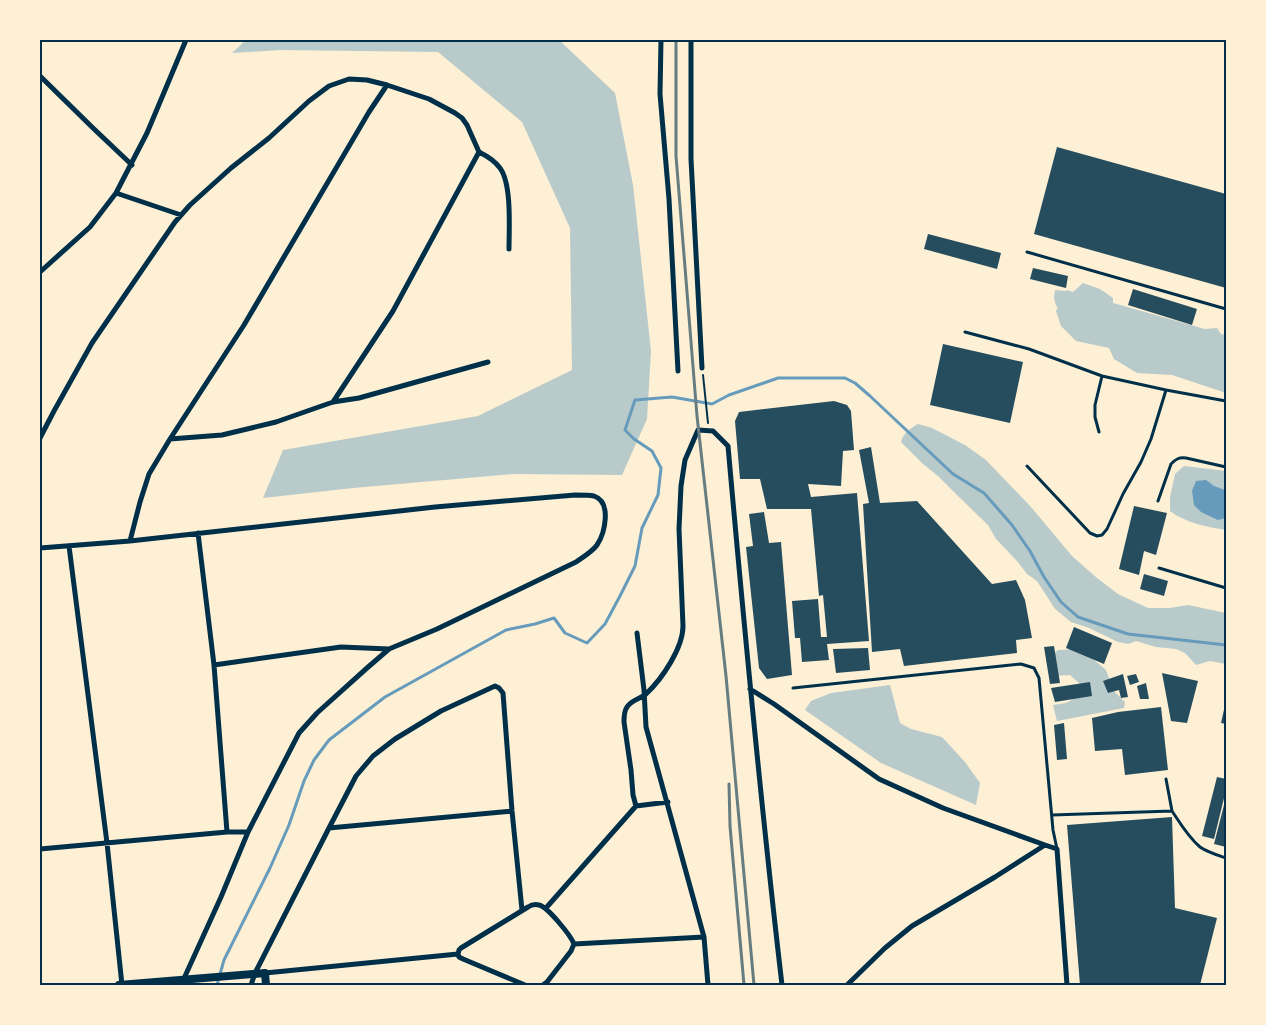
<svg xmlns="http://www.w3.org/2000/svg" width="1266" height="1025" viewBox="0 0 1266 1025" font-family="Merriweather,serif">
<rect width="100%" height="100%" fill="#fdf0d5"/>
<!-- green -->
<path fill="#b9caca" d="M246 40H559L615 93 633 185 651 351 647 419 622 475 514 474 353 488 263 498 283 450 478 416 572 370 570 228 522 122 438 52 280 50 232 53Z
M1083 283 1100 289 1113 298V303L1205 329 1217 328 1221 334 1223 335 1226 328V393L1172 375 1137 373 1114 359 1109 348 1076 341 1061 326 1056 311 1058 307 1056 306 1054 298 1055 290 1066 291 1067 290 1073 292Z
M918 424 932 428 965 445 986 460 1031 507 1072 556 1097 578 1118 594 1148 608H1170L1188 605 1226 613V664L1210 661 1196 665 1185 653 1176 649 1156 647 1136 641 1128 644 1118 642 1089 628 1071 622 1055 609 1037 581 1027 574 1017 561 996 539 988 525 959 497 938 476 923 464 901 442C903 433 911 428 918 424Z
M1184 466 1226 471V530C1207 527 1186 523 1170 511V497L1175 474Z
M1081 649 1106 670 1114 691 1125 702 1124 708 1057 721 1053 705 1066 703 1088 691 1070 675 1053 676 1046 660 1058 650Z
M890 685 900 723 911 729 942 737 965 762 980 783 976 805 881 763 805 710 811 701 831 693Z"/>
<!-- water -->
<path fill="#669bbc" d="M1206 480 1214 486 1225 490C1224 499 1226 508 1226 518L1218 520 1201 512 1194 505 1192 491 1196 481Z"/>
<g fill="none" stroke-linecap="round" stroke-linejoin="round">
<!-- stream -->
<path stroke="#669bbc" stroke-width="3" d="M217 985 224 960 270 868 289 825 304 781 314 760 329 740 385 697 506 630 535 624 554 618 565 633 587 643 605 624 620 596 635 566 642 528 658 495 661 468 652 451 634 439 625 430 635 400 672 397 712 404 729 395 778 378H845L855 383 870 396 953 474 984 493 1012 525 1030 551 1044 577 1061 602 1078 617 1128 634 1226 645"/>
</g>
<!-- building -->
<path fill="#264d5e" d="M1057 147 1226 194V288L1034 234Z
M928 234 1001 253 997 269 924 249Z
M1033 268 1068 276 1066 288 1030 279Z
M1133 289 1197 309 1192 325 1128 305Z
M943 344 1023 362 1010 423 930 405Z
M834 401 847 405 851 411 854 450 843 451 841 486 808 484 811 497 857 493 869 641 827 644 829 660 802 662 800 638H795L792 601 818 599 821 637H827L823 595 819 596 811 509H767L760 479H740L735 421 739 412Z
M871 447 880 503 917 501 992 584 1016 580 1025 600 1032 638 1016 640 1017 653 904 666 900 649 872 652 863 504 869 503 859 450Z
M1134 506 1167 513 1156 555 1144 551 1139 575 1119 569Z
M764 512 769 543 781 542 792 675 767 679 759 668 746 547 753 546 749 514Z
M1144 574 1168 581 1164 596 1140 589Z
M1074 627 1112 643 1104 664 1066 648Z
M1054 646 1060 683 1050 684 1044 647Z
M868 648 870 670 836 673 833 649Z
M1162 673 1198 681 1187 723 1171 721Z
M1123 674 1128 697 1121 698 1119 690 1108 693 1103 681Z
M1136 674 1139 682 1130 685 1127 676Z
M1090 682 1092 696 1055 702 1051 688Z
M1146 683 1149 699H1140L1137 686Z
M1225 705H1226V724L1221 723Z
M1161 707 1168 770 1125 775 1122 749 1095 751 1092 718 1118 712Z
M1064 723 1067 759 1057 760 1054 725Z
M1217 777 1226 779V790L1214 839 1202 836Z
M1225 801H1226V847L1214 844Z
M1172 817 1175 908 1217 918 1200 985H1080L1067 825Z"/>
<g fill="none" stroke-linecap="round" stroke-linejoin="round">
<!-- path -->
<path stroke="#003049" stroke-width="2" d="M703 375 708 423"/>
<!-- service -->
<path stroke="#003049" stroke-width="3" d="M1027 252 1226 309
M965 332 1029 349 1102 376 1166 390
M1099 432 1095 417V405L1102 376
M1027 466 1090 533 1097 536 1102 535 1107 529 1123 494 1141 462 1151 439 1166 390 1226 401
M1158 501 1171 464C1176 459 1179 457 1186 458L1226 467
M1159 568 1226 588
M793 688 1021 664 1034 668 1039 678 1053 830 1057 849
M1166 779 1172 811
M1052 815 1172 811C1180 823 1188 837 1200 847 1207 852 1217 855 1226 858"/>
<!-- minor -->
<path stroke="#003049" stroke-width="5" d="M661 40 660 94 669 199 678 371
M691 40V159L702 368
M40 76 94 129 132 165
M479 152C487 156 495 161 500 168 512 184 509 229 509 249
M116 193 181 215
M40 272 90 227 116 193 147 133 186 40
M333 402 393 311 479 152
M40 438 54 411 92 343 175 222 190 205 231 168 269 138 309 101 329 86 349 79 367 80 387 85 429 99 455 113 462 118 467 125 479 152
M170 439 222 435 276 422 333 402 359 398 488 362
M198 533 214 665 227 832
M130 541 140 502 149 474 170 439 244 325 369 112 387 85
M69 546 107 843 122 985
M40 548 130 541 435 507 575 495C581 495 589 495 594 496 612 502 605 533 597 545 592 552 583 557 576 562L437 629 389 649 367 668 317 713 299 733 248 832 221 897 181 985
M637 633 644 690 646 727 704 937 708 985
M214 665 341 647 389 649
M750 689 774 704 879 779 943 808 1045 845 995 877 912 926 885 948 847 985
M636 806 633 795 631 770 624 722C624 717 624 711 627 707 631 700 640 699 646 694 662 679 683 648 683 626L679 529 681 486 685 460 698 430 713 431 728 446C744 626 761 806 782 985
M329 828 512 811
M1045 845 1057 849 1067 985
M40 849 227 832H248
M546 908 636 806 668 802
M574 944 704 937
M458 954 459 950 461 948 528 907C531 905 535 904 539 905 548 907 571 936 574 944L571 951 547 982 543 985
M458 954 459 957 463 959 525 985
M265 973 458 954
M251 985 255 973 329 828 356 776 373 756 395 739 441 711 495 686 499 688 503 693 512 811 522 910"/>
<!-- tertiary -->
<path stroke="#003049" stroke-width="8" d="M119 985 265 973 266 985"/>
<!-- rail -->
<path stroke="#657d81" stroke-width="3" d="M676 40V156L697 416 726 676 754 985
M729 784 730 826 744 985"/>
</g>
<!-- border -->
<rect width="1266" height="1025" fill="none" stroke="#fdf0d5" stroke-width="82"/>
<rect x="41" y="41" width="1184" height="943" fill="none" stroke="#003049" stroke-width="2"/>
</svg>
